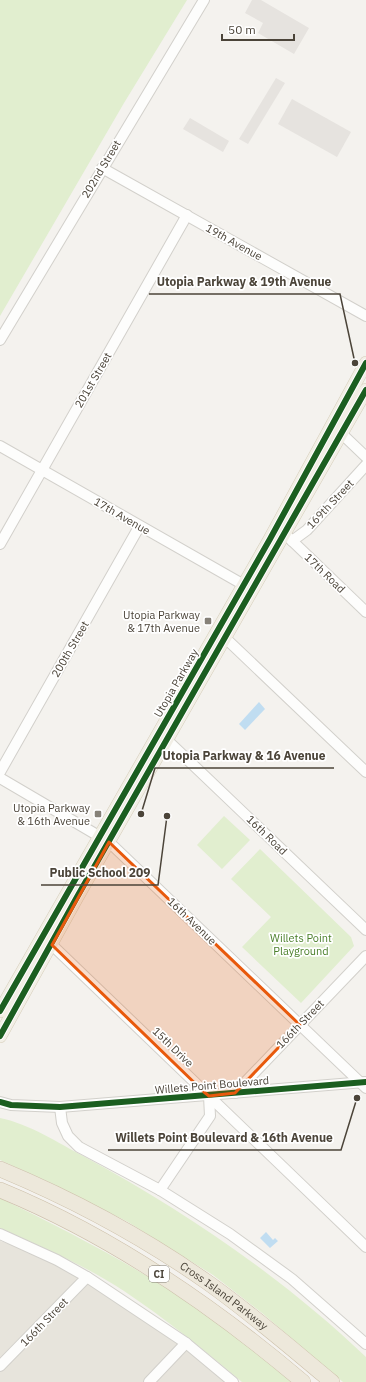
<svg xmlns="http://www.w3.org/2000/svg" width="366" height="1382" font-family="'IBM Plex Sans',sans-serif">
  <style>
    .residential { fill: #e7e4dc }
    .green { fill: #e1eecf }
    .parking { fill: #e6e3df }
    .water { fill: #c0ddf1 }
    .lines { fill: none; stroke-linecap: round; stroke-linejoin: round }
    .minor-casing { stroke: #d2d0cb; stroke-width: 12 }
    .major-casing { stroke: #d6cebb; stroke-width: 14 }
    .highway-casing { stroke: #ccbfa9; stroke-width: 16 }
    .minor { stroke: #fdfdfc; stroke-width: 10 }
    .major { stroke: #f2efe6; stroke-width: 13 }
    .highway { stroke: #ede8db; stroke-width: 15 }
    .cycleway-casing { stroke: #fff; stroke-width: 8 }
    .cycleway { stroke: #1b5e20; stroke-width: 6 }
    .marked { fill: #e8590c; fill-opacity: 0.2; stroke: #e8590c; stroke-width: 3; stroke-linejoin: round }
    .poi-dot { fill: #868178; stroke: #fff; stroke-width: 1.5 }
    .labels { text-anchor: middle; stroke-width: 3.5; stroke-linejoin: round; paint-order: stroke }
    .shield { fill: #fff; stroke: #817c74; stroke-width: 1 }
    .shield-label { font-size: 10px; font-weight: bold; fill: #4b4439 }
    .street-label { font-size: 11px; fill: #4b4439; stroke: #fff }
    .poi-label { font-size: 11px; fill: #4b4439; stroke: #fff; text-anchor: end }
    .park-label { font-size: 11px; fill: #4a7f2a; stroke: #fff }
    .leader { fill: none; stroke: #4b4439; stroke-width: 1.5 }
    .callout-dot { fill: #4b4439; stroke: #fff; stroke-width: 1.5 }
    .callout-label { font-size: 12px; text-anchor: middle; font-weight: bold; fill: #4b4439; stroke: #fff; stroke-width: 3.5; stroke-linejoin: round; paint-order: stroke }
  </style>
  <rect width="100%" height="100%" fill="#f4f2ee"/>
  <path class="residential" d="M0,1241L57,1260L186,1343L225,1382H0Z"/>
  <g class="green">
    <path d="M0,0H187L124,103L0,316Z"/>
    <path d="M224,816L250,840L222,869L197,845Z"/>
    <path d="M260,849L351,937L354,946L301,1003L242,947L271,917L231,879Z"/>
    <path d="M0,1118C30,1124 58,1143 85,1157C186,1212 282,1277 366,1357V1382H343L262,1313L213,1275L128,1222L51,1183L0,1160Z"/>
    <path d="M0,1198C70,1232 139,1268 203,1312C234,1333 263,1358 291,1382H242C204,1350 166,1319 124,1291C86,1266 42,1247 0,1228Z"/>
  </g>
  <g class="parking">
    <path d="M252,0H261L309,28L294,54L258,33L263,23L245,13Z"/>
    <path d="M276,78L285,83L248,144L239,139Z"/>
    <path d="M292,99L351,132L337,157L278,124Z"/>
    <path d="M190,118L229,141L223,152L183,129Z"/>
  </g>
  <g class="water">
    <path d="M259,702L265,709L245,730L239,724Z"/>
    <path d="M266,1232L273,1240L275,1238L278,1241L270,1248L260,1238Z"/>
  </g>
  <g class="lines">
    <defs>
      <g id="minor">
        <path d="M102,168L366,316"/>
        <path d="M0,340L204,0"/>
        <path d="M342,434L366,457"/>
        <path d="M0,446L244,585"/>
        <path d="M285,534L366,612"/>
        <path d="M292,541L307,530L366,465"/>
        <path d="M0,544L187,215"/>
        <path d="M220,633L366,772"/>
        <path d="M167,740L366,930"/>
        <path d="M0,772L139,527"/>
        <path d="M0,778L109,842L366,1088"/>
        <path d="M52,945L366,1247"/>
        <path d="M235,1093L366,956"/>
        <path d="M0,1102L11,1105L60,1107L365,1082"/>
        <path d="M60,1107L62,1123L68,1136L79,1147L160,1190L230,1234L292,1279L366,1344"/>
        <path d="M160,1190L210,1116L209,1096"/>
        <path d="M0,1234L57,1260L87,1277L186,1343L233,1382"/>
        <path d="M0,1366L87,1277"/>
        <path d="M149,1382L186,1343"/>
      </g>
      <g id="major">
        <path d="M0,1011L270,539L366,363"/>
        <path d="M0,1036L77,897L366,390"/>
      </g>
      <g id="highway">
        <path id="s1" d="M0,1169C72,1199 143,1237 207,1282C251,1313 291,1348 332,1382"/>
        <path d="M0,1190C112,1236 211,1304 303,1382"/>
      </g>
    </defs>
    <use href="#minor" class="minor-casing"/>
    <use href="#major" class="major-casing"/>
    <use href="#highway" class="highway-casing"/>
    <use href="#minor" class="minor"/>
    <use href="#major" class="major"/>
    <use href="#highway" class="highway"/>
    <defs>
      <g id="cycleway">
        <path d="M0,1011L270,539L366,363"/>
        <path d="M0,1036L77,897L366,390"/>
        <path d="M0,1102L11,1105L60,1107L366,1082"/>
      </g>
    </defs>
    <use href="#cycleway" class="cycleway-casing"/>
    <use href="#cycleway" class="cycleway"/>
  </g>
  <path class="marked" d="M109,842L300,1025L235,1093L209,1096L204,1092L52,945Z"/>
  <g class="poi-dot">
    <rect x="204" y="617" width="8" height="8" rx="2"/>
    <rect x="94" y="810" width="8" height="8" rx="2"/>
  </g>
  <g class="labels">
    <rect class="shield" x="149" y="1266" width="20" height="16" rx="3"/>
    <g class="shield-label">
      <text x="159" y="1278">CI</text>
    </g>
    <g class="street-label">
      <text transform="translate(101 169) rotate(-59)" y="4">202nd Street</text>
      <text transform="translate(234 242) rotate(29)" y="4">19th Avenue</text>
      <text transform="translate(93 380) rotate(-60)" y="4">201st Street</text>
      <text transform="translate(330 504) rotate(-47)" y="4">169th Street</text>
      <text transform="translate(122 516) rotate(30)" y="4">17th Avenue</text>
      <text transform="translate(325 573) rotate(44)" y="4">17th Road</text>
      <text transform="translate(70 649) rotate(-60)" y="4">200th Street</text>
      <text transform="translate(176 683) rotate(-60)" y="4">Utopia Parkway</text>
      <text transform="translate(267 835) rotate(44)" y="4">16th Road</text>
      <text transform="translate(192 921) rotate(44)" y="4">16th Avenue</text>
      <text transform="translate(300 1024) rotate(-46)" y="4">166th Street</text>
      <text transform="translate(173 1047) rotate(44)" y="4">15th Drive</text>
      <text transform="translate(212 1085) rotate(-5)" y="4">Willets Point Boulevard</text>
      <text dy="4" stroke="none"><textPath href="#s1" startOffset="258">Cross Island Parkway</textPath></text>
      <text transform="translate(44 1322) rotate(-46)" y="4">166th Street</text>
    </g>
    <g class="poi-label">
      <text x="200" y="619">Utopia Parkway<tspan x="200" dy="13">&amp; 17th Avenue</tspan></text>
      <text x="90" y="812">Utopia Parkway<tspan x="90" dy="13">&amp; 16th Avenue</tspan></text>
    </g>
    <g class="park-label">
      <text x="301" y="942">Willets Point<tspan x="301" dy="13">Playground</tspan></text>
    </g>
  </g>
  <path class="leader" d="M355 363L340 294H149M141 814L155 768H334M167 816L158 885H41M357 1098L341 1150H108"/>
  <g class="callout-dot">
    <circle cx="355" cy="363" r="4"/>
    <circle cx="141" cy="814" r="4"/>
    <circle cx="167" cy="816" r="4"/>
    <circle cx="357" cy="1098" r="4"/>
  </g>
  <g class="callout-label">
    <text x="244" y="286">Utopia Parkway &amp; 19th Avenue</text>
    <text x="244" y="760">Utopia Parkway &amp; 16 Avenue</text>
    <text x="100" y="877">Public School 209</text>
    <text x="224" y="1142">Willets Point Boulevard &amp; 16th Avenue</text>
  </g>
  <path d="M222 34v6h72v-6" fill="none" stroke="#4b4439" stroke-width="2"/>
  <text x="228" y="34" font-size="12" fill="#4b4439" stroke="#ffffff" stroke-width="3" paint-order="stroke">50 m</text>
</svg>
